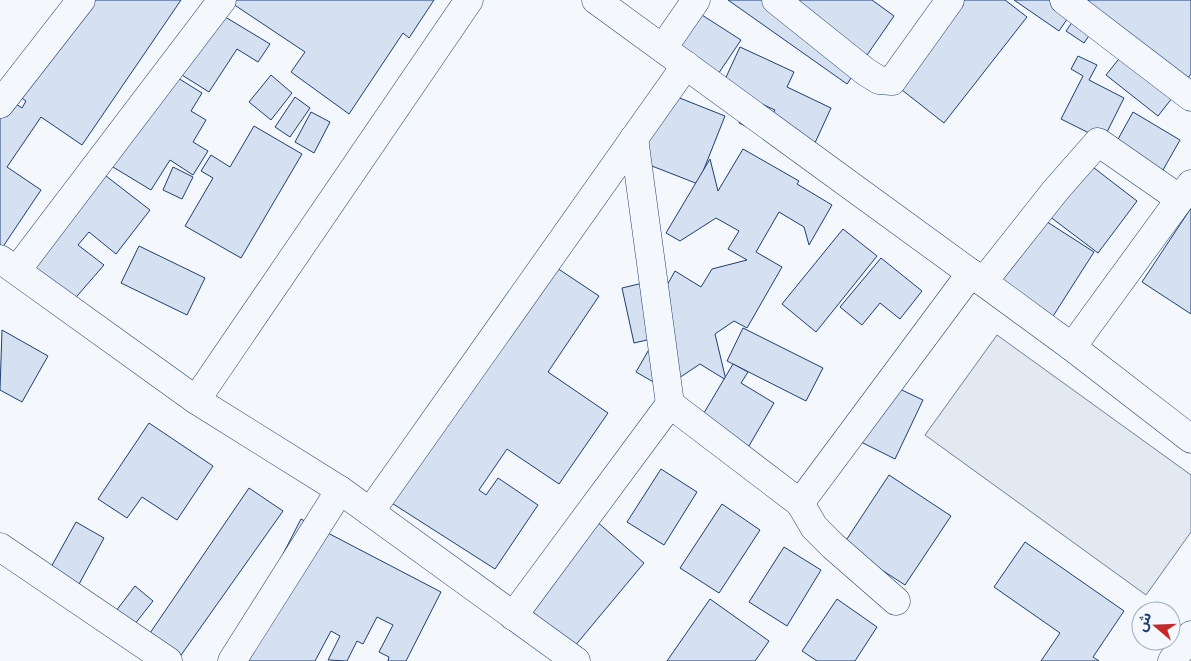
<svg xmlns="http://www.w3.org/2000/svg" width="1191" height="661" font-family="Spectral,'Noto Sans Arabic',serif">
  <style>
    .green { fill: #e3e9f0; stroke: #687fa3 }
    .building { fill: #d5e0f0; stroke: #1d3f73 }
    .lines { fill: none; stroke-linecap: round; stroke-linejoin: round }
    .minor-casing { stroke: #1d3f73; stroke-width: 29 }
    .minor { stroke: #f4f7fb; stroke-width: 28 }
  </style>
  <rect width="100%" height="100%" fill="#f4f7fb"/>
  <path class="green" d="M997,335L1191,475V532L1146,595L925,435Z"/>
  <g class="building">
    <path d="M73,0H181L82,145L41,117L7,167L41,190L0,251V93L22,108L26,101L11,91Z"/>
    <path d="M227,0H434L409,38L403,33L349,114L291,72L305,52Z"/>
    <path d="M728,0H872L894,16L847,84Z"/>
    <path d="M949,0H1005L1027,17L944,123L888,79Z"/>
    <path d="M1014,0H1074L1078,3L1059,31Z"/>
    <path d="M1089,0H1191V74L1158,116L1106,75L1130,45L1083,8Z"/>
    <path d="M691,8L741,40L706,92L658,61Z"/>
    <path d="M1082,8L1099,21L1084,43L1066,31Z"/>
    <path d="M212,9L270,44L258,62L237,49L209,92L174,70Z"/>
    <path d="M740,47L794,72L787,87L831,108L809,156L739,123L746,108L770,119L775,110L722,86Z"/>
    <path d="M1078,56L1097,65L1089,80L1124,98L1103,140L1061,119L1083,76L1071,69Z"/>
    <path d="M165,70L202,93L191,111L206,120L193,142L208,151L193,175L170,160L151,190L108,164Z"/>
    <path d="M271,75L292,93L271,120L249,102Z"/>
    <path d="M657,89L725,116L698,184L634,159Z"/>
    <path d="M295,97L310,108L290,137L275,127Z"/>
    <path d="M311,112L330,122L314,153L295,142Z"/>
    <path d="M1133,112L1180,140L1159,177L1112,150Z"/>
    <path d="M254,126L302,154L241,258L185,226L213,178L201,171L211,155L230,167Z"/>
    <path d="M743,149L799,181L797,184L832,205L809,245L804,227L779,212L756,252L782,267L747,328L734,321L715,334L726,380L700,364L664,388L636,372L663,325L653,310L675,271L701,287L712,269L747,260L728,249L739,231L716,218L680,241L666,233L710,159L718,191Z"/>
    <path d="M1085,161L1137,201L1098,253L1045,213Z"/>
    <path d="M173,167L193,177L182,199L163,190Z"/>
    <path d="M97,169L150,210L116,254L89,232L78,245L104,265L71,303L25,263Z"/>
    <path d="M1191,208V314L1142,282Z"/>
    <path d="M1041,218L1094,252L1041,335L988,301Z"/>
    <path d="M843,229L877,256L816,332L782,304Z"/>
    <path d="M139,246L205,278L187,315L121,283Z"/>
    <path d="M881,258L922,291L900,319L880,303L862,325L840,307Z"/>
    <path d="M548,262L599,296L548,372L608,413L559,484L507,449L479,490L486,495L498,478L538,505L495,569L387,500Z"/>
    <path d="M647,282L660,337L634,343L622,288Z"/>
    <path d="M743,328L823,368L806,401L727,361Z"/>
    <path d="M2,330L48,356L22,402L0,390Z"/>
    <path d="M733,364L748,372L741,383L774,403L746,451L698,423Z"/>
    <path d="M887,383L923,400L895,459L859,441Z"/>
    <path d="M149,423L213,466L177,520L142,497L127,518L98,499Z"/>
    <path d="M661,469L697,492L664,545L627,522Z"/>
    <path d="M889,475L951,516L905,585L843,545Z"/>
    <path d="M249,488L283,511L179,658L148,636Z"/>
    <path d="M722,504L760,530L719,593L680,568Z"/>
    <path d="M587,513L644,563L574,647L517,599Z"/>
    <path d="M301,519L441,592L406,661H388L389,657L379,652L393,625L377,617L363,644L357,641L347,661L328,660L340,636L331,631L315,661H228Z"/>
    <path d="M76,522L104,538L71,599L50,569Z"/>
    <path d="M1025,542L1124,611L1093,657L1099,661H1041L1060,633L994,587Z"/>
    <path d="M784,547L821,570L787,626L749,602Z"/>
    <path d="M135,586L153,601L131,629L113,615Z"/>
    <path d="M710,599L769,641L755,661H667Z"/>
    <path d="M837,599L877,627L855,661H817L802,651Z"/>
  </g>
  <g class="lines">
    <defs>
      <g id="minor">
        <path d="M469,0L196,400L340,490L576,661"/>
        <path d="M596,0L983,282L1055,191L1098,142L1180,199L1191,184"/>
        <path d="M776,0L866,72L879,80L892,81L950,0"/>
        <path d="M1064,0L1191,97"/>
        <path d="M663,48L696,0"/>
        <path d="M0,104L81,0"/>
        <path d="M634,138L670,404L800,503L971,273L1072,347L1180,199"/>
        <path d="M0,259L196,400"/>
        <path d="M17,270L222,0"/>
        <path d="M1072,347L1191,439"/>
        <path d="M800,503L814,527L833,546L896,601"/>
        <path d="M370,512L686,65"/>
        <path d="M0,547L168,661"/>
        <path d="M513,616L670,404"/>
        <path d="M232,661L340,490"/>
        <path d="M1172,661L1191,635"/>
      </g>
    </defs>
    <use href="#minor" class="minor-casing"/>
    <use href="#minor" class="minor"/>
  </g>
  <g transform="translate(1156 626) rotate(289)"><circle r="24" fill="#f4f7fb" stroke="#9eadc5"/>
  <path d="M0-4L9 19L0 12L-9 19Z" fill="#c62828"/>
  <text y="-8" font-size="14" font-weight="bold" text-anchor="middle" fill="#1d3f73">ش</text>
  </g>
</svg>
